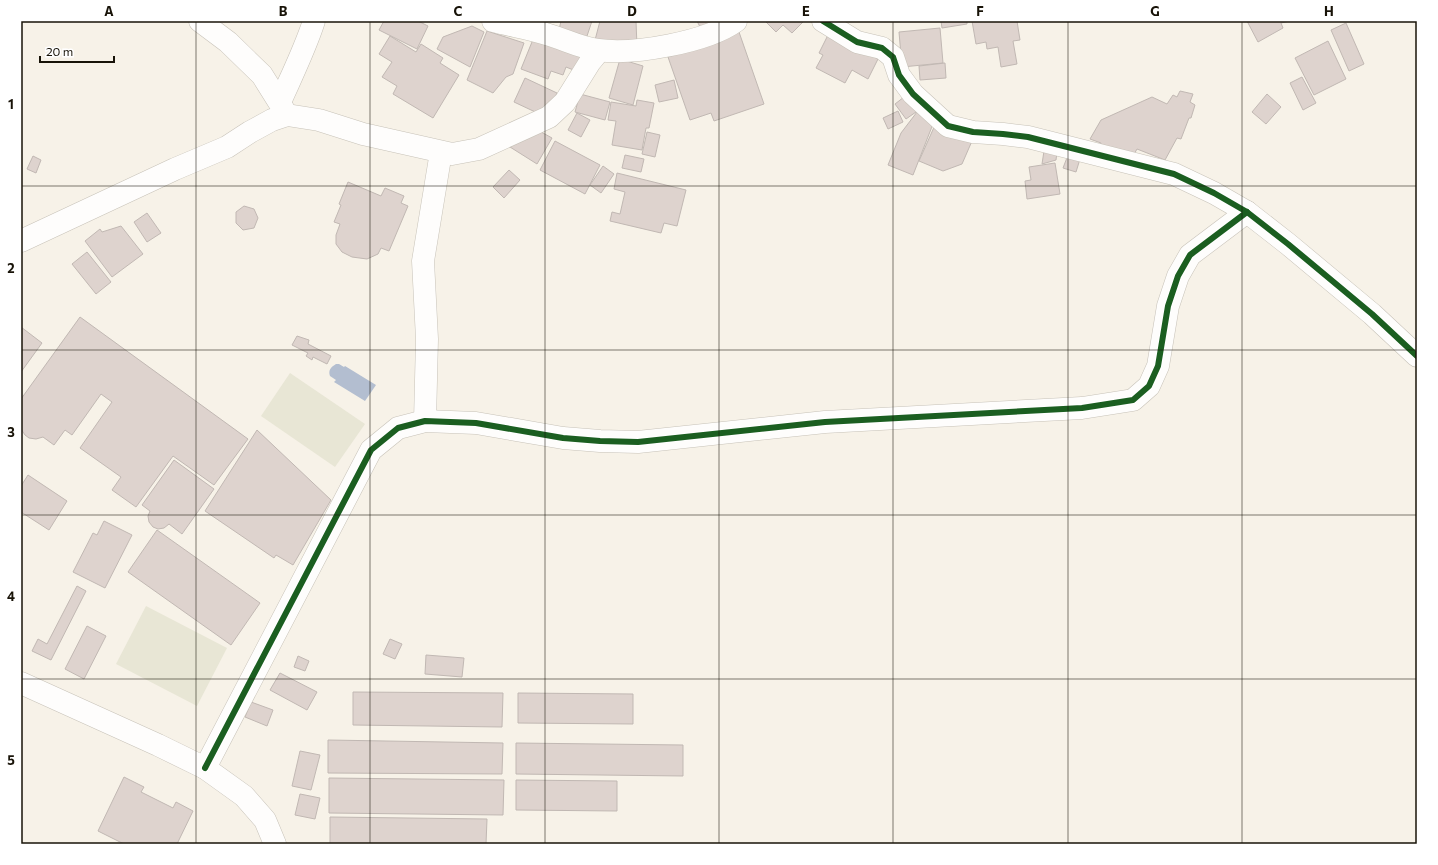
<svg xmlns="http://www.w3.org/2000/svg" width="1438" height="865" font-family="Commissioner,sans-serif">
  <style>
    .green { fill: #e8e6d5 }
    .water { fill: #b3bed0 }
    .building { fill: #ded3ce; stroke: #c1b8b3 }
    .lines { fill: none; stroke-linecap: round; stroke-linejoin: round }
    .street-casing { stroke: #c7c2b8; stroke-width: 23 }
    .street { stroke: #fefdfc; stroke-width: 22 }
    .cycleway-casing { stroke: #fff; stroke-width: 8 }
    .cycleway { stroke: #1b5e20; stroke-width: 6 }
    .grid { fill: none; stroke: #181308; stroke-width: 1; stroke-opacity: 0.55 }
    .neatline { fill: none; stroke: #181308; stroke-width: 1.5 }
    .grid-label { font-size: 13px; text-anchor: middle; font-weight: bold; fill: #181308 }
  </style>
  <rect width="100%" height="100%" fill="#f7f2e8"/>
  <g class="green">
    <path d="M290,373L365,424L335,467L261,416Z"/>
    <path d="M146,606L227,648L197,706L116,664Z"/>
  </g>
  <path class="water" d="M336,364H339L344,367L345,366L376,385L365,401L334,382L336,380L330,376C328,370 331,367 336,364Z"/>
  <g class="building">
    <path d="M384,21H418L428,26L417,49L379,30Z"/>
    <path d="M561,21H592L586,39L559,30Z"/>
    <path d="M600,21H636L637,47L594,44Z"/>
    <path d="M697,21H721L701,29Z"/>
    <path d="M765,21H804L792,33L783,25L776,32Z"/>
    <path d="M941,21H967V24L942,28Z"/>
    <path d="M972,21H1017L1020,40L1013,41L1017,64L1001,67L998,47L987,49L986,42L976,44Z"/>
    <path d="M1247,21H1290L1281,23L1283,28L1258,42Z"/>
    <path d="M1346,23L1364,64L1349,71L1331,30Z"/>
    <path d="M472,26L484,32L470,67L437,49L443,37Z"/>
    <path d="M940,28L943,63L902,67L899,32Z"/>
    <path d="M487,31L524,43L513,74L506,77L493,93L467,80Z"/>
    <path d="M739,32L764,104L714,121L711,113L690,120L668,57Z"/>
    <path d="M829,33L878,59L868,79L852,70L845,83L816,68L823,55L819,53Z"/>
    <path d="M390,36L416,52L421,44L443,58L440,63L459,75L433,118L393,94L397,86L382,77L392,62L379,54Z"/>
    <path d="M534,37L582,55L576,71L566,67L563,75L551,71L548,79L521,69Z"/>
    <path d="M1328,41L1346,79L1314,95L1295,58Z"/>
    <path d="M620,59L643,66L633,105L609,98Z"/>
    <path d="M945,63L946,78L920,80L919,66Z"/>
    <path d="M1302,77L1316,103L1303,110L1290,83Z"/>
    <path d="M525,78L557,93L546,117L514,102Z"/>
    <path d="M674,80L678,98L659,102L655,85Z"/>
    <path d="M1180,91L1193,94L1190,102L1195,105L1191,118H1189L1181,139L1177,138L1165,160L1137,149L1133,156L1100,146L1101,143L1090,139L1101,120L1152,97L1167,104L1173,95L1177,97Z"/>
    <path d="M580,94L610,102L605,120L575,112Z"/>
    <path d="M1267,94L1281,107L1266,124L1252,112Z"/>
    <path d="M904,97L916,112L906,119L895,104Z"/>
    <path d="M637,100L654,103L649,128H646L642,150L612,145L616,121L608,120L611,102L636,106Z"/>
    <path d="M898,111L903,122L888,129L883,118Z"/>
    <path d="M917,112L933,124L913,175L888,165L901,133Z"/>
    <path d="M577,113L590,120L581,137L568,130Z"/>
    <path d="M935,125L972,141L962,164L943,171L919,161Z"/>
    <path d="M534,128L552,138L537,164L510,147Z"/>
    <path d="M647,132L660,135L655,157L642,154Z"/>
    <path d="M555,141L600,165L585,194L540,170Z"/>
    <path d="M1044,151L1057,152L1056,160L1042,164Z"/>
    <path d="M625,155L644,159L641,172L622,168Z"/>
    <path d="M1068,155L1080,159L1076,172L1063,168Z"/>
    <path d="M33,156L41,160L36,173L27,169Z"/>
    <path d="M1055,163L1060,194L1027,199L1025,181L1031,180L1029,167Z"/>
    <path d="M603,166L614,174L601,193L590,185Z"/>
    <path d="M509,170L520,180L504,198L493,187Z"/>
    <path d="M617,173L686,190L677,226L664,223L661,233L610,221L612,212L620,214L625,192L614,189Z"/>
    <path d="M348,182L381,196L385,188L404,196L401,203L408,206L389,251L381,248L378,254L367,259L352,257L342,252L336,244V235L340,224L334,222L341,205L339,204Z"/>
    <path d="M244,206L254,209L258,218L254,228L243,230L236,223V212Z"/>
    <path d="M147,213L161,233L147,242L134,222Z"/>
    <path d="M121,226L143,254L112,277L85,241L100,229L102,232Z"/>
    <path d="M87,252L111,282L96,294L72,264Z"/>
    <path d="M80,317L248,439L214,485L173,456L136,507L112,490L121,477L80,448L112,402L101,394L72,435L65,430L54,445L43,437L36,439L29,438L25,435L21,429V399Z"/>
    <path d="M21,327L42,343L21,372Z"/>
    <path d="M297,336L309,340L308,344L331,356L327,364L313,357L312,360L306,356L308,353L292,345Z"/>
    <path d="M257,430L331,500L293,565L276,555L274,558L205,511Z"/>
    <path d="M174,460L214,489L182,534L169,524L164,528L158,529L153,527L149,522L148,516L150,511L142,505Z"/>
    <path d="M28,475L67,501L49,530L21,512V486Z"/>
    <path d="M104,521L132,535L105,588L73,572L93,533L97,535Z"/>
    <path d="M157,530L260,603L231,645L128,572Z"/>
    <path d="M77,586L86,591L51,660L32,651L38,639L47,644Z"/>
    <path d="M87,626L106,636L84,679L65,669Z"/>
    <path d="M390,639L402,644L395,659L383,654Z"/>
    <path d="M426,655L464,658L462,677L425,674Z"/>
    <path d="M298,656L309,661L305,671L294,667Z"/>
    <path d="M280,673L317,692L307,710L270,690Z"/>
    <path d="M353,692L503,693L502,727L353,725Z"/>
    <path d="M518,693L633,694V724L518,723Z"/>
    <path d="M251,702L273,710L267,726L245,717Z"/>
    <path d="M328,740L503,743L502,774L328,773Z"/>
    <path d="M516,743L683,745V776L516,774Z"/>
    <path d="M300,751L320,755L311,790L292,786Z"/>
    <path d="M124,777L144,787L141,792L173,808L176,802L193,811L177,844H124L98,831Z"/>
    <path d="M329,778L504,780L503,815L329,813Z"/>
    <path d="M516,780L617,781V811L516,810Z"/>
    <path d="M300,794L320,798L315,819L295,815Z"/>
    <path d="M330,817L487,819L486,844H330Z"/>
  </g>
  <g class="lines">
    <defs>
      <g id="street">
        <path d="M493,21C511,26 529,28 546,34C564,39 580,48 598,50C634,55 707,42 736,21"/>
        <path d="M823,21L857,42L882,48L893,57L899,75L913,94L948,126L973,132L1003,134L1028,137L1174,174L1214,193L1247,212L1288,244L1372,314L1417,356"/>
        <path d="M280,102C292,75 305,49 314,21"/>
        <path d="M287,115L319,120L363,134L452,154L479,149L549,117L565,102L590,62L599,51"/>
        <path d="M21,241L175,169L227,147L250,132L272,120L287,115L262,75L228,42L200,21"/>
        <path d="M425,421L427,339L423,261L441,152"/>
        <path d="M21,683L158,745L205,768L244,796L265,820L275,844"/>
        <path d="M205,768L371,450L398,428L425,421L476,423L563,438L600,441L638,442L825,422L1082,408L1133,400L1149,386L1158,366L1168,306L1178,276L1190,255L1247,212"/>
      </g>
    </defs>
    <use href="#street" class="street-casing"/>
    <use href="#street" class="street"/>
    <defs>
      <g id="cycleway">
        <path d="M823,21L857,42L882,48L893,57L899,75L913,94L948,126L973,132L1003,134L1028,137L1174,174L1214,193L1247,212L1288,244L1372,314L1417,356"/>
        <path d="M205,768L371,450L398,428L425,421L476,423L563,438L600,441L638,442L825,422L1082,408L1133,400L1149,386L1158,366L1168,306L1178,276L1190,255L1247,212"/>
      </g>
    </defs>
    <use href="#cycleway" class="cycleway-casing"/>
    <use href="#cycleway" class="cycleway"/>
  </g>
  <path class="grid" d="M196,21V844M370,21V844M545,21V844M719,21V844M893,21V844M1068,21V844M1242,21V844M21,186H1417M21,350H1417M21,515H1417M21,679H1417"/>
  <rect width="1438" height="865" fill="none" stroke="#ffffff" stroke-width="44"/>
  <path d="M40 56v6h74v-6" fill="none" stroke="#181308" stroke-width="2"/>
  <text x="46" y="56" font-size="12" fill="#181308" stroke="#ffffff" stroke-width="3" paint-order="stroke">20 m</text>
  <rect x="22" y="22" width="1394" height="821" class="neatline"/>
  <g class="grid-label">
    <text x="109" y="16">A</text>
    <text x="283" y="16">B</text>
    <text x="458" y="16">C</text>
    <text x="632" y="16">D</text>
    <text x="806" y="16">E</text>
    <text x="980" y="16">F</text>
    <text x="1155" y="16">G</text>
    <text x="1329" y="16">H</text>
    <text x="11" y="109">1</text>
    <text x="11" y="273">2</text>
    <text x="11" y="437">3</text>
    <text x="11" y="601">4</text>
    <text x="11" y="765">5</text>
  </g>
</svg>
